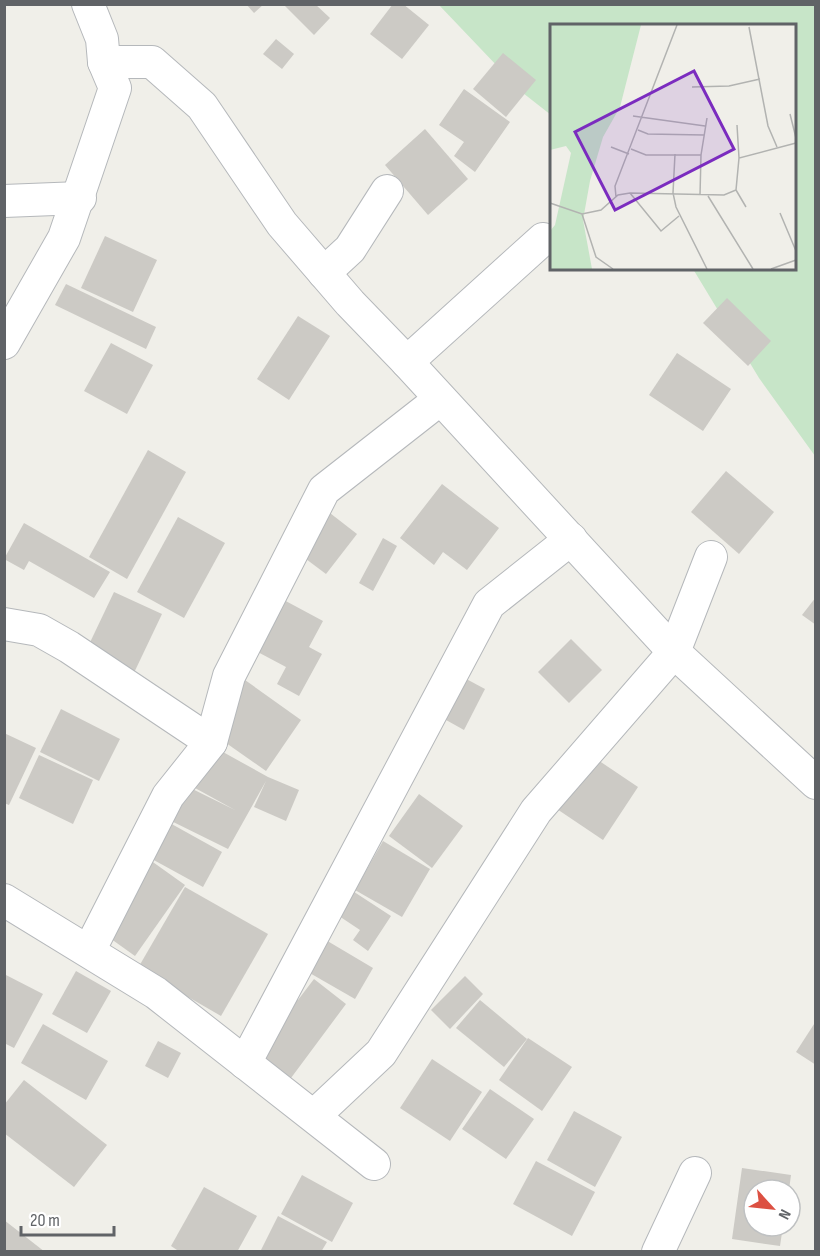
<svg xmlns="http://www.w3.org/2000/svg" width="820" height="1256" font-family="'Sofia Sans Condensed',sans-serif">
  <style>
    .green { fill: #c7e5c8 }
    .building { fill: #cccac5 }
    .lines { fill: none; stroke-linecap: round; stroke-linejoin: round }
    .minor-casing { stroke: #b5b8bb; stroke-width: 34 }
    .minor { stroke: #fff; stroke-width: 32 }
    .inset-road { fill: none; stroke: #b2b3b1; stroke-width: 1.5 }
    .view { fill: #7b2cbf; fill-opacity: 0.15; stroke: #7b2cbf; stroke-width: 3 }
    .inset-edge { fill: none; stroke: #606367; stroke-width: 3 }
  </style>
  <rect width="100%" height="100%" fill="#f0efe9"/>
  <path class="green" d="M439,5H815V456L759,378L693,269L794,268V26H552L551,115L523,93Z"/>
  <g class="building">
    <path d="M246,4H264L254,13Z"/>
    <path d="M283,4H315L330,18L314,35Z"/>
    <path d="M393,4H403L429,25L402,59L370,34Z"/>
    <path d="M276,39L294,54L282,69L263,54Z"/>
    <path d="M503,53L536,80L506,117L473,89Z"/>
    <path d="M464,89L510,122L475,172L454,156L464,142L439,125Z"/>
    <path d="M425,129L468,179L428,215L385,165Z"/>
    <path d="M105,236L157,260L133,312L81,288Z"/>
    <path d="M66,284L156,327L146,349L55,305Z"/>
    <path d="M727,298L771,341L748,366L703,323Z"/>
    <path d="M298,316L330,336L289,400L257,379Z"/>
    <path d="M111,343L153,365L127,414L84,391Z"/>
    <path d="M677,353L731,389L703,431L649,395Z"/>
    <path d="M148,450L186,472L127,579L89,557Z"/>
    <path d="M726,471L774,512L739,554L691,512Z"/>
    <path d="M442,484L499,528L467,570L443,552L434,565L400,538Z"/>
    <path d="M317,503L357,534L326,574L286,544Z"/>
    <path d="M178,517L225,543L184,618L137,592Z"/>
    <path d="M24,523L110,572L94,598L29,561L24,570L4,559Z"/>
    <path d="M383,538L397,546L373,591L359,583Z"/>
    <path d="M114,592L162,614L132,677L84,655Z"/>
    <path d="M816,597V625L802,615Z"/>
    <path d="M282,599L323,621L309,647L322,654L299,696L277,684L286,667L254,650Z"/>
    <path d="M571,639L602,670L569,703L538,672Z"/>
    <path d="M442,666L485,689L464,730L421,706Z"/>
    <path d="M245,680L301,720L266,771L209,731Z"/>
    <path d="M61,709L120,739L99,781L40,752Z"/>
    <path d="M4,733L36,748L9,805L4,803Z"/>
    <path d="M196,737L268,777L299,790L286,821L254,807L266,781L228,849L153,812L170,778L235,810L175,777Z"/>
    <path d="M583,750L638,787L603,840L548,803Z"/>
    <path d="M39,755L93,780L73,824L19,798Z"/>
    <path d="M419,794L463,826L432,868L389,836Z"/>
    <path d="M150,812L222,852L203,887L130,847Z"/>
    <path d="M383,841L430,869L402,917L355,890Z"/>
    <path d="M143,855L185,885L135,956L93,926Z"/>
    <path d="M345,886L391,916L368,951L353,940L360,930L330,910Z"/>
    <path d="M185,887L268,934L221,1016L138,968Z"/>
    <path d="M319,936L373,968L355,999L301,968Z"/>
    <path d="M76,971L111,991L87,1033L52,1014Z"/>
    <path d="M4,974L43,994L14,1048L4,1043Z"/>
    <path d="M465,976L483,994L450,1029L431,1010Z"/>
    <path d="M314,979L346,1004L291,1078L245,1043L285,990L298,1000Z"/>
    <path d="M480,1000L527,1039L504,1067L456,1028Z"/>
    <path d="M816,1021V1065L796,1052Z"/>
    <path d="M43,1024L108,1061L86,1100L21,1063Z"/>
    <path d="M528,1038L572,1067L542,1111L499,1080Z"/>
    <path d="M158,1041L181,1053L168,1078L145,1066Z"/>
    <path d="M432,1059L482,1092L450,1141L400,1108Z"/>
    <path d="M24,1080L107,1145L74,1187L4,1133V1105Z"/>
    <path d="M490,1089L534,1119L506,1159L462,1129Z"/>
    <path d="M574,1111L622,1137L595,1187L547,1160Z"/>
    <path d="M536,1161L595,1192L572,1236L513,1204Z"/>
    <path d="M742,1168L791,1175L789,1190H754V1226H783L780,1246L732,1239Z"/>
    <path d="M302,1175L353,1203L332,1242L281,1214Z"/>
    <path d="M204,1187L257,1216L237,1252H180L171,1246Z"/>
    <path d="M278,1216L327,1242L321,1252H260Z"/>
    <path d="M4,1220L45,1252H4Z"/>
  </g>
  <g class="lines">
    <defs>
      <g id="minor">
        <path d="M104,62H152L202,106L282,224L350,303L407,362L674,652L816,783"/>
        <path d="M4,201L80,198"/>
        <path d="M324,273L350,249L387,191"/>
        <path d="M4,343L64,238L115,88L104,62L102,39L88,4"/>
        <path d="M407,362L543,239"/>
        <path d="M4,624L39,630L69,647L211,742"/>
        <path d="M4,900L156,993L374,1164"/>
        <path d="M89,951L168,796L211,742L229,676L324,490L439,400"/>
        <path d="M245,1063L489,604L571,539"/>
        <path d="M315,1115L381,1053L536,811L674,652L711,557"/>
        <path d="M658,1252L695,1173"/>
      </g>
    </defs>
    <use href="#minor" class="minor-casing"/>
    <use href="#minor" class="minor"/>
  </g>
  <g transform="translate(550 24)">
    <rect width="246" height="246" fill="#f0efe9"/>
    <path d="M0,1H91L70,83L53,113L40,157L33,196L42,245H0V207L5,201L21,129L16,122L0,126Z" fill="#c7e5c8"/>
    <path class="inset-road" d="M199,3L218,102L227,123M142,63L179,62L210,55M240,90L246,114M83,92L155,102M187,101L189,134M88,106L98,110L154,111M61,123L79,130M81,125L96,131H151M125,130L123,169L126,183L157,245M186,166L196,183M80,169L111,207L129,192M150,171L151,131L157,94M158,172L203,245M66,173L65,162L127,1M0,179L32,190L51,186L68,171L80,169L174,171L186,166L189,134L246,119M230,189L246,227M32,190L46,233L63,245M221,245L246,236"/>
    <path class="view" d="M144,47L184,125L65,186L25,108Z"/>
    <rect width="246" height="246" class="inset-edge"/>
  </g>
  <rect width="820" height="1256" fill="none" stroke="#606367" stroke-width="12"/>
  <g transform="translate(772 1208) rotate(117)"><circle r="28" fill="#ffffff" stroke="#bfc1c2" stroke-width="1.5"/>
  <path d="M0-4.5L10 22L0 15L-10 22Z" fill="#dc5042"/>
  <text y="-9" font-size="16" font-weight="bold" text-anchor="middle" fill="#606367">N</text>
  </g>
  <path d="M21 1226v9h93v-9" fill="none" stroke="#606367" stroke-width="3"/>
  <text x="30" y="1226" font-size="18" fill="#606367" stroke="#ffffff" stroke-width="4.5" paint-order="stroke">20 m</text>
</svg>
